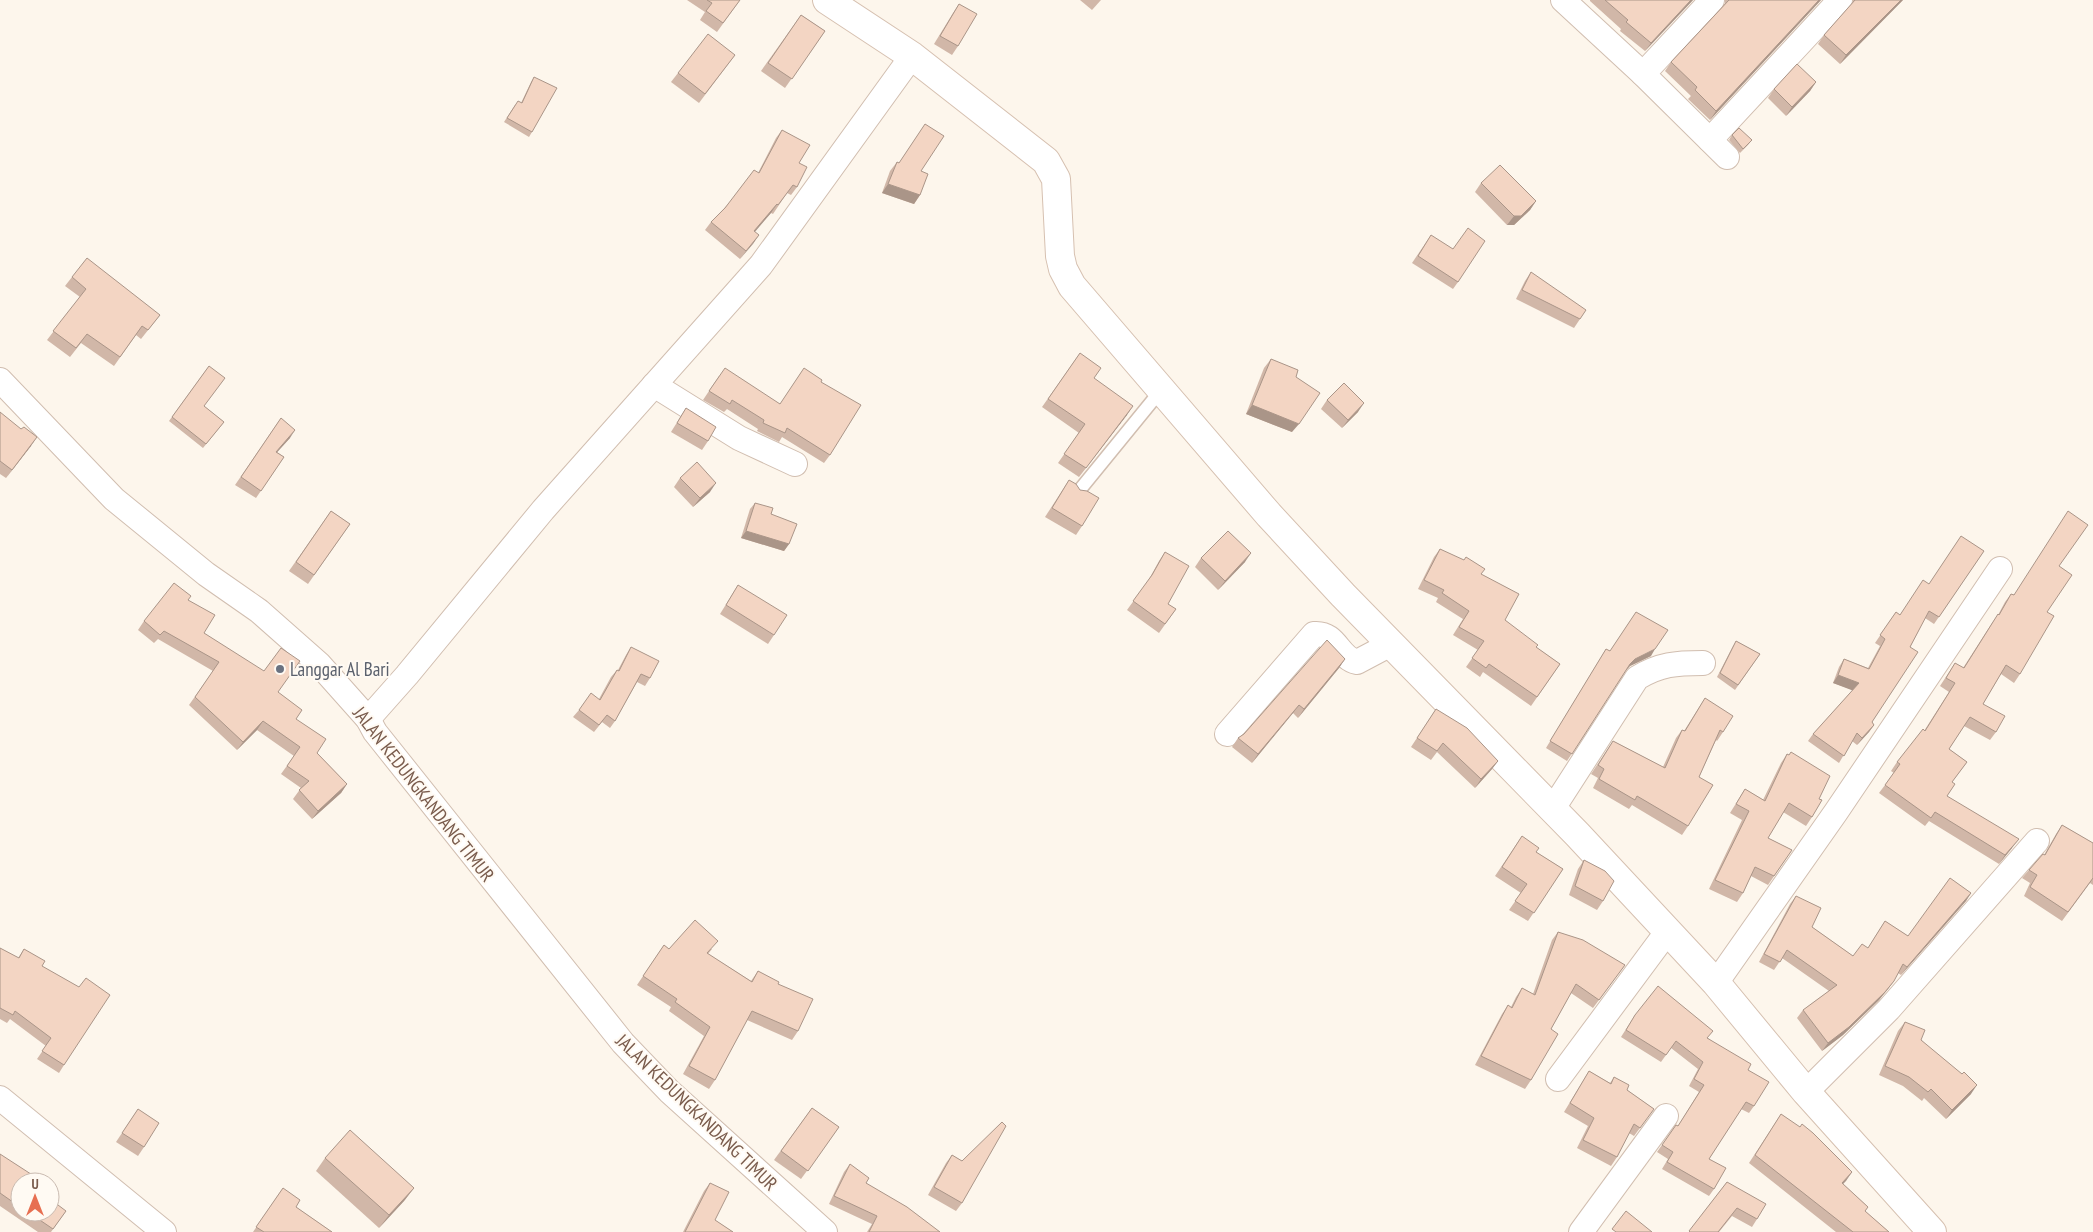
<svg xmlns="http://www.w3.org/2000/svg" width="2093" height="1232" font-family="'PT Sans Narrow',sans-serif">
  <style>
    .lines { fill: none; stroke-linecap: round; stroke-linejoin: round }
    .lane-casing { stroke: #d1beb0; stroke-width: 15 }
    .street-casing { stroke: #d1beb0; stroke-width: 26 }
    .secondary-casing { stroke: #d6c0b0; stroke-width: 30 }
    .lane { stroke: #fff; stroke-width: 12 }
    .street { stroke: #fff; stroke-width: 24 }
    .secondary { stroke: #fff; stroke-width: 28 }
    .wall { fill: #d1b7a8 }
    .shaded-wall { fill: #aa9588 }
    .building { fill: #f3d5c3; stroke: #aa9588 }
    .worship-dot { fill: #6b7280; stroke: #fffaf3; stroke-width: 2 }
    .labels { text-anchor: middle; stroke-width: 4; stroke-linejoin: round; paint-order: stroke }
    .worship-label { font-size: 19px; fill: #5b616d; stroke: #fffaf3; text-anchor: start }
    .street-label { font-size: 19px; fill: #7a5c4d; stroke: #fffaf3 }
  </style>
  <rect width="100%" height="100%" fill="#fdf6ec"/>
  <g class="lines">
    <defs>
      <path id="lane" d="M1078,492L1162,389"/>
      <g id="street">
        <path d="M1563,0L1643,74L1727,157"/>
        <path d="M1643,74L1712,0"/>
        <path d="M1710,140L1840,0"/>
        <path d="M0,380L114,499L206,574L259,611L319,664L368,719L375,732L623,1043L669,1091L825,1232"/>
        <path d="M654,385L739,438L795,464"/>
        <path d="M368,719L407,675L543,510L761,265L912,56"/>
        <path d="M1227,734L1314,634C1337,632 1338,658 1357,662L1391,644"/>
        <path d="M1552,810L1637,678C1660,664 1676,663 1703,663"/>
        <path d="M1716,983L1836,812L2000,569"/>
        <path d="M1558,1079L1667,932"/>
        <path d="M1806,1092L1889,1009L2037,841"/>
        <path d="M0,1098L164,1232"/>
        <path d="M1581,1232L1666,1116"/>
      </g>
      <path id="secondary" d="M827,0L912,56L1046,161L1056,179L1060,256L1063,269L1072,286L1269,515L1343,595L1577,834L1716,983L1806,1092L1932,1232"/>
    </defs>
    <use href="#lane" class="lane-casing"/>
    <use href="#street" class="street-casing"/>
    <use href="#secondary" class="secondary-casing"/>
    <use href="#lane" class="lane"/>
    <use href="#street" class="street"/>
    <use href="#secondary" class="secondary"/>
  </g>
  <g class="wall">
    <path d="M687,0H740L717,32L700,20L705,12Z"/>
    <path d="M1080,0H1101L1092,10Z"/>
    <path d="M1590,0H1693L1645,51L1620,31L1621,29L1590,1Z"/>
    <path d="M1725,0H1821L1710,120L1688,99L1691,96L1665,71L1671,62L1724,5L1725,3Z"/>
    <path d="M1853,0H1903L1840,64L1818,44L1824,35L1853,2Z"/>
    <path d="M959,4L958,46L952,55L934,44L953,13Z"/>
    <path d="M801,15L825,31L785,88L761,71Z"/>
    <path d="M735,55L699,103L671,82L678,73Z"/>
    <path d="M534,77L532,132L529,137L504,122L515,105L521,103L531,82Z"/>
    <path d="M1816,82L1810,91L1786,116L1768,98L1774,89Z"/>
    <path d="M782,130L799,163L797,187L791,195L787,193L773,214L771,213L754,232L759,235L740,259L705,230L711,222L758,173L776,138Z"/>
    <path d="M1732,135L1752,140L1748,145L1740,153L1729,140Z"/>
    <path d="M897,162L921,171L920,195L914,204L882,193L890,171Z"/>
    <path d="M1481,183L1536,201L1530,210L1514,225H1507L1475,192Z"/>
    <path d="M1431,235L1458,282L1453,289L1412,263Z"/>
    <path d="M1531,272L1580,319L1574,328L1516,299L1525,281Z"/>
    <path d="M72,277L160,315L141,339L136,335L114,366L81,343L70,357L47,340L80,297L65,286Z"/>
    <path d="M1080,353L1094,379L1127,415L1079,477L1058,463L1079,433L1042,407Z"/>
    <path d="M1271,359L1296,377L1292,432L1246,414L1264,368Z"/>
    <path d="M209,366L204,406L224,422L203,448L169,421Z"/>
    <path d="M719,376L780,404L821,382L830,455L824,463L782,437L779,442L757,431L758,429L727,409L724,412L703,400Z"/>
    <path d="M1327,400L1358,412L1342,428L1321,409Z"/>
    <path d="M686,408L708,441L702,450L671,432Z"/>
    <path d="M0,412L31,446L6,478L0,474Z"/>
    <path d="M281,418L290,438L277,452L284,457L256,498L235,485Z"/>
    <path d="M680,478L710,492L693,507L674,487Z"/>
    <path d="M1069,480L1082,526L1076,535L1045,517Z"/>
    <path d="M755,503L771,514L789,544L784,551L741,538L750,509Z"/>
    <path d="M331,511L350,524L308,584L289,571Z"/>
    <path d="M1440,549L1481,574L1505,620L1536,647L1560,664L1531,706L1483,672L1480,677L1466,667L1478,650L1453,635L1463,619L1436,602L1438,598L1418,589L1434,557Z"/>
    <path d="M1984,551L1934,624L1925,618L1872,722L1874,725L1869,732L1857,745L1852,741L1839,763L1808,741L1813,734L1853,690L1833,683L1839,667L1844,659L1868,668L1880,646L1875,643L1896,612L1900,615L1929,584Z"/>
    <path d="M1165,552L1168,604L1176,609L1159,633L1127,610L1148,581L1159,561Z"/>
    <path d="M1201,558L1245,562L1218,590L1195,567Z"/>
    <path d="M2059,566L2047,612L2020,674L2014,683L2001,674L1983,704L1996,732L1990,740L1964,726L1949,749L1967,762L1952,782L1947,796L2012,848L1999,864L1929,821L1925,826L1879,793L1894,773L1891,771L1897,762L1924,731L1949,692L1940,686L1955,663L1963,668L1992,623L1998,615L2005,602L2011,594L2013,595Z"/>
    <path d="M738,585L774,635L768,644L720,614Z"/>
    <path d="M188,600L204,633L278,692L317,753L347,784L341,793L312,819L293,799L301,788L281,774L294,756L257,730L237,750L189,705L213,671L158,639L154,643L138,630L144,621Z"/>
    <path d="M1736,641L1760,654L1735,690L1717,677L1733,646Z"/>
    <path d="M631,647L650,678L645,686L637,682L615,721L610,728L602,722L594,732L573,717L579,710L599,699L611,677L617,670H618L626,655Z"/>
    <path d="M1606,649L1610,651L1651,656L1630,666L1626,670L1567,761L1546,748Z"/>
    <path d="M1345,659L1339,668L1298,718L1293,713L1252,763L1232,747L1238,738Z"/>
    <path d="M1705,698L1723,732L1717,741L1716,740L1699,777L1688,826L1682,835L1632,805L1629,809L1593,788L1598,778L1591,774L1613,741L1663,767L1676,738L1682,730L1684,731Z"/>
    <path d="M1436,709L1498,761L1492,769L1475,788L1437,752L1431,760L1411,747Z"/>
    <path d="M1787,754L1819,799L1812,817L1806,826L1783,812L1768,838L1792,850L1768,885L1751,876L1743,893L1737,902L1709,889L1742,820L1730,813L1745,789L1763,800L1781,763Z"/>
    <path d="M2062,825L2093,843V885L2090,883L2062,921L2024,896L2030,883L2022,878L2029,870L2044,855L2056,834Z"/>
    <path d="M1522,836L1536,852L1563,869L1528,921L1509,910L1521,893L1495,876Z"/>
    <path d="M1584,860L1603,901L1597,910L1569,895L1578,869Z"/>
    <path d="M1971,893L1966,901L1901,975L1898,973L1888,989L1879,1000L1843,1035L1822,1051L1797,1018L1803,1010L1829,991L1782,958L1774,970L1759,962L1790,904L1796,896L1812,927L1853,956L1868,948L1885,921L1908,936Z"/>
    <path d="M1558,932L1625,965L1593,1008L1571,993L1551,1029L1531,1080L1525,1089L1475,1065L1502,1014L1508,1005L1511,1007L1516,997L1522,988L1533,994L1552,940Z"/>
    <path d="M664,945L669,949H712L708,954L751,981L758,971L778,984L798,1031L792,1040L747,1020L715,1080L709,1089L683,1074L704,1036L669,1011L671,1007L637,985Z"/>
    <path d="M0,948L18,958L24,949L42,966L64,1065L59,1073L37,1059L46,1046L10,1019L7,1023L0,1019Z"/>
    <path d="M1635,1015L1708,1038L1748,1070L1754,1106L1749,1113L1741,1109L1709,1159L1714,1189L1709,1196L1662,1169L1668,1159L1657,1152L1676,1125L1678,1126L1699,1092L1689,1086L1698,1069L1671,1048L1661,1062L1621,1037Z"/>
    <path d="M1905,1022L1971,1094L1946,1119L1924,1098L1922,1101L1903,1086L1879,1075L1898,1031Z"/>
    <path d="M1589,1071L1610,1083L1614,1077L1627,1090L1654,1109L1634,1136L1629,1133L1617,1157L1611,1166L1577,1148L1588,1126L1564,1112Z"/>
    <path d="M812,1108L839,1127L801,1179L774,1160Z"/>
    <path d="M138,1109L144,1147L138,1156L116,1142Z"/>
    <path d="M1781,1114L1852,1172L1843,1184L1868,1207L1865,1211L1889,1232H1836L1749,1163Z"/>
    <path d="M0,1154L20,1182V1212L66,1211L51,1232H38L0,1206Z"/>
    <path d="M952,1155L962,1161V1203L956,1211L928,1195L946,1163Z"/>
    <path d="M325,1158L414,1188L404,1201L379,1228L316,1171Z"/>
    <path d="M850,1164L866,1183L940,1232H867L872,1224L829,1204L844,1172Z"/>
    <path d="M1727,1182L1757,1219L1752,1227L1732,1216L1719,1232H1689Z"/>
    <path d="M710,1183L715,1220L733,1232H683L704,1191Z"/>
    <path d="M283,1188L296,1207L332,1232H253Z"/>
  </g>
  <g class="shaded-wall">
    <path d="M1691,0H1693L1645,51L1651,43Z"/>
    <path d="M1819,0H1821L1710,120L1716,111Z"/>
    <path d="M1901,0H1903L1840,64L1846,55Z"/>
    <path d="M1816,82L1810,91L1786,116L1792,107Z"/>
    <path d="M888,184L920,195L914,204L882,193Z"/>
    <path d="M1536,201L1530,210L1514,225H1507L1514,216Z"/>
    <path d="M777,204L771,213L748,240L754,231Z"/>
    <path d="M759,235L753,244L740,259L746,251Z"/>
    <path d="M1364,403L1358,412L1342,428L1348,420Z"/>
    <path d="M1252,405L1299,424L1292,432L1246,414Z"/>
    <path d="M1133,406L1127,415L1079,477L1086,468Z"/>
    <path d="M295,430L290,438L271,459L276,452Z"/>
    <path d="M37,437L31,446L6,478L12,470Z"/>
    <path d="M716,483L710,492L693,507L700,498Z"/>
    <path d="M746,531L789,544L784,551L741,538Z"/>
    <path d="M1251,553L1245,562L1218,590L1225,581Z"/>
    <path d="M1655,649L1651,656L1630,666L1625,671L1630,664L1635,659Z"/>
    <path d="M1345,659L1339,668L1298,718L1304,709Z"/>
    <path d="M1838,675L1859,683L1854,691L1833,683Z"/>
    <path d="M1299,705L1293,713L1252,763L1258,754Z"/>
    <path d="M263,721L257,730L237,750L243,742Z"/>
    <path d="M1874,725L1869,732L1857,745L1862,738Z"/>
    <path d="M1498,761L1492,769L1475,788L1481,779Z"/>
    <path d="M347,784L341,793L312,819L318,811Z"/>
    <path d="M2019,839L2012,848L1999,864L2005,855Z"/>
    <path d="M1971,893L1966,901L1901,975L1907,967Z"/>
    <path d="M1894,981L1888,989L1879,1000L1843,1035L1822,1051L1828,1043Z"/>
    <path d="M1977,1085L1971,1094L1946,1119L1952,1110Z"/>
    <path d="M1852,1172L1846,1181L1836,1191L1842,1183Z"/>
    <path d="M414,1188L404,1201L379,1228L389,1215Z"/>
  </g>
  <g class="building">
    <path d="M707,0H740L723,23L706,11L712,3Z"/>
    <path d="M1605,0H1691L1651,43L1626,22L1628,20Z"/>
    <path d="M1729,0H1819L1716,111L1695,90L1697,87L1671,62Z"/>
    <path d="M1855,0H1901L1846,55L1824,35Z"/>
    <path d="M959,4L977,14L958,46L940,36Z"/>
    <path d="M801,15L825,31L792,79L768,63Z"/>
    <path d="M708,34L735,55L705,94L678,73Z"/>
    <path d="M1797,64L1816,82L1792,107L1774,89Z"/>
    <path d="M534,77L557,88L532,132L507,118L518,101L522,103Z"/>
    <path d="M925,124L944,136L921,171L928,174L920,195L888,184L897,162L899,163Z"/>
    <path d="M1739,128L1752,140L1743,149L1732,135Z"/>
    <path d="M782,130L810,145L799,163L807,167L797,187L793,185L778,205L777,204L754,231L759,235L746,251L711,222L725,208L754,170L759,173Z"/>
    <path d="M1500,165L1536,201L1521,216H1514L1481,183Z"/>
    <path d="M1468,228L1485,241L1458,282L1418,256L1431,235L1453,249Z"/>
    <path d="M87,258L160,315L148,330L142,326L120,357L87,334L76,348L53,331L86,289L72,277Z"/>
    <path d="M1531,272L1586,310L1580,319L1522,290Z"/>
    <path d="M1080,353L1101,368L1094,378L1133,406L1086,468L1064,454L1085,424L1048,399Z"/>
    <path d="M1271,359L1298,370L1296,377L1320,393L1299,424L1252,405Z"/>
    <path d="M209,366L225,378L204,406L224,422L206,444L172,417Z"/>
    <path d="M725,368L780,404L804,368L822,380L821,382L861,405L830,455L787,428L785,433L763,423L764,420L732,400L730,404L709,391Z"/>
    <path d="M1344,383L1364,403L1348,420L1327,400Z"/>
    <path d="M686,408L716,427L708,441L677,423Z"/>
    <path d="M0,412L21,429L24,427L37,437L12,470L0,461Z"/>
    <path d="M281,418L295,430L276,452L284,457L261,491L241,477Z"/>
    <path d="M697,462L716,483L700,498L680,478Z"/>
    <path d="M1069,480L1076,484L1080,490L1087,491L1099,498L1082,526L1052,508Z"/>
    <path d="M755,503L773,508L771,514L797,524L789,544L746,531Z"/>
    <path d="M331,511L350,524L314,575L296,562Z"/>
    <path d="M2068,511L2088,525L2059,566L2072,575L2047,612L2054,616L2020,674L2006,665L1983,704L2005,716L1996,732L1970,717L1949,749L1967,762L1952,782L1955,784L1947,796L2019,839L2005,855L1935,812L1931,818L1885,785L1900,764L1897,762L1923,729L1925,731L1955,683L1946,678L1955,663L1964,668L1998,614L1999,615L2011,594L2014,595Z"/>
    <path d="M1228,531L1251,553L1225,581L1201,558Z"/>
    <path d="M1961,536L1984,551L1939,617L1929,611L1910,647L1918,652L1872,722L1874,725L1862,738L1857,733L1844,756L1813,734L1859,683L1838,675L1844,659L1869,669L1885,639L1880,635L1896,612L1900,615L1923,580L1929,584Z"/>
    <path d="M1440,549L1464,560L1466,557L1485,569L1481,574L1519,594L1505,620L1538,645L1536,647L1560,664L1537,697L1489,664L1486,668L1472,658L1484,641L1459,627L1469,611L1442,593L1444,590L1424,580Z"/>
    <path d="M1165,552L1189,566L1168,604L1176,609L1165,624L1133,601L1152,575Z"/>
    <path d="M174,583L191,596L188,600L215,615L204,633L264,671L281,648L300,661L278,692L302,710L296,719L326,739L317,753L347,784L318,811L299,790L309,781L287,766L300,747L263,721L243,742L195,697L219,662L164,631L160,635L144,621Z"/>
    <path d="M738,585L787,615L774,635L726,605Z"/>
    <path d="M1636,612L1668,630L1655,649L1635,659L1630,664L1572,754L1550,741L1606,649L1610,651Z"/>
    <path d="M1327,640L1345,659L1304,709L1299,705L1258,754L1238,738L1244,734Z"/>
    <path d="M1736,641L1760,654L1738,685L1720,673Z"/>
    <path d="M631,647L659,661L650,678L641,674L615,721L607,715L599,725L579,710L591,693L600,700L617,670L619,671Z"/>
    <path d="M1705,698L1733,716L1723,732L1720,730L1699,777L1713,785L1688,826L1637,796L1635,800L1599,779L1604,769L1598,765L1613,741L1665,768L1682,730L1685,731Z"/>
    <path d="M1436,709L1467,728L1498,761L1481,779L1443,743L1437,751L1417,738Z"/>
    <path d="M1791,752L1830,776L1819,799L1822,800L1812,817L1789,803L1768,838L1792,850L1774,876L1755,867L1743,893L1715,880L1749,811L1736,804L1745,789L1765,801L1787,754L1789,755Z"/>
    <path d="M2062,825L2093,843V878L2068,912L2030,887L2037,875L2029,870L2043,854L2045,855Z"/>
    <path d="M1522,836L1539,848L1536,852L1563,869L1534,913L1515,901L1527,884L1502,867Z"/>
    <path d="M1584,860L1605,871L1614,881L1603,901L1575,886Z"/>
    <path d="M1950,878L1971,893L1907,967L1903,964L1894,981L1885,992L1849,1027L1828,1043L1803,1010L1837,985L1787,950L1780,962L1764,954L1796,896L1821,908L1812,927L1853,956L1862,944L1868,948L1885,921L1908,936Z"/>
    <path d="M695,920L718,941L707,953L752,982L758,971L779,982L778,984L813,999L798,1031L752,1011L715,1080L689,1066L710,1027L675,1002L677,999L643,976L664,945L669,949Z"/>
    <path d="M1558,932L1583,940L1625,965L1599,1000L1576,984L1551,1029L1558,1034L1531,1080L1481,1056L1508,1005L1512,1008L1522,988L1535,995Z"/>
    <path d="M0,948L19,958L24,949L45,961L42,966L79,987L86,978L110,995L64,1065L42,1051L51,1038L15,1011L13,1015L0,1008Z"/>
    <path d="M1658,986L1713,1031L1707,1038L1751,1064L1748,1070L1769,1082L1754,1106L1746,1102L1709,1159L1726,1168L1714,1189L1667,1162L1673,1152L1662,1145L1676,1125L1678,1126L1704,1085L1694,1079L1703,1062L1676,1041L1666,1055L1626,1030L1635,1015Z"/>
    <path d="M1905,1022L1925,1030L1921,1040L1962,1074L1964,1072L1977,1085L1952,1110L1931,1089L1928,1092L1909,1077L1885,1066Z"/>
    <path d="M1589,1071L1611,1084L1614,1077L1629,1085L1627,1090L1654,1109L1640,1128L1634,1124L1617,1157L1583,1140L1594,1118L1570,1103Z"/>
    <path d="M812,1108L839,1127L808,1171L781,1151Z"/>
    <path d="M138,1109L159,1123L144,1147L122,1133Z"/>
    <path d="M1781,1114L1800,1127L1802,1124L1813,1133L1852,1172L1842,1183L1868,1207L1865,1211L1889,1232H1853L1755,1155Z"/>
    <path d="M1002,1122L1006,1126L962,1203L934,1187L952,1155L962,1161Z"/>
    <path d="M350,1130L414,1188L389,1215L325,1158Z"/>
    <path d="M0,1154L37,1178L34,1182H20V1207L0,1193Z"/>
    <path d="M850,1164L869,1178L866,1183L907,1207L940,1232H869L877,1216L834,1196Z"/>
    <path d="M1727,1182L1766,1204L1757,1219L1737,1208L1718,1232H1690L1689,1231Z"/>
    <path d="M710,1183L729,1192L715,1220L733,1232H685Z"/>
    <path d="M283,1188L300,1200L296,1207L332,1232H264L256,1227Z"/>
    <path d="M50,1199L66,1211L53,1229L28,1212H50Z"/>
    <path d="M1626,1211L1652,1232H1616L1612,1229Z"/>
  </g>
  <circle class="worship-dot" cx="280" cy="669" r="5"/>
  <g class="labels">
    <g class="worship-label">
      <text x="290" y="676">Langgar Al Bari</text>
    </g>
    <g class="street-label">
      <text transform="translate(424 794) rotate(52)" y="7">JALAN KEDUNGKANDANG TIMUR</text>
      <text transform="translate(697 1112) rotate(44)" y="7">JALAN KEDUNGKANDANG TIMUR</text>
    </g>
  </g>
  <g transform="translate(35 1197)"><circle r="24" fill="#fffaf3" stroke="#cabbb1"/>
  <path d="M0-4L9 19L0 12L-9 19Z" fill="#e76f51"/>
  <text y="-8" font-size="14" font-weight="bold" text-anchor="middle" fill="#7a5c4d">U</text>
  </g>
</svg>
